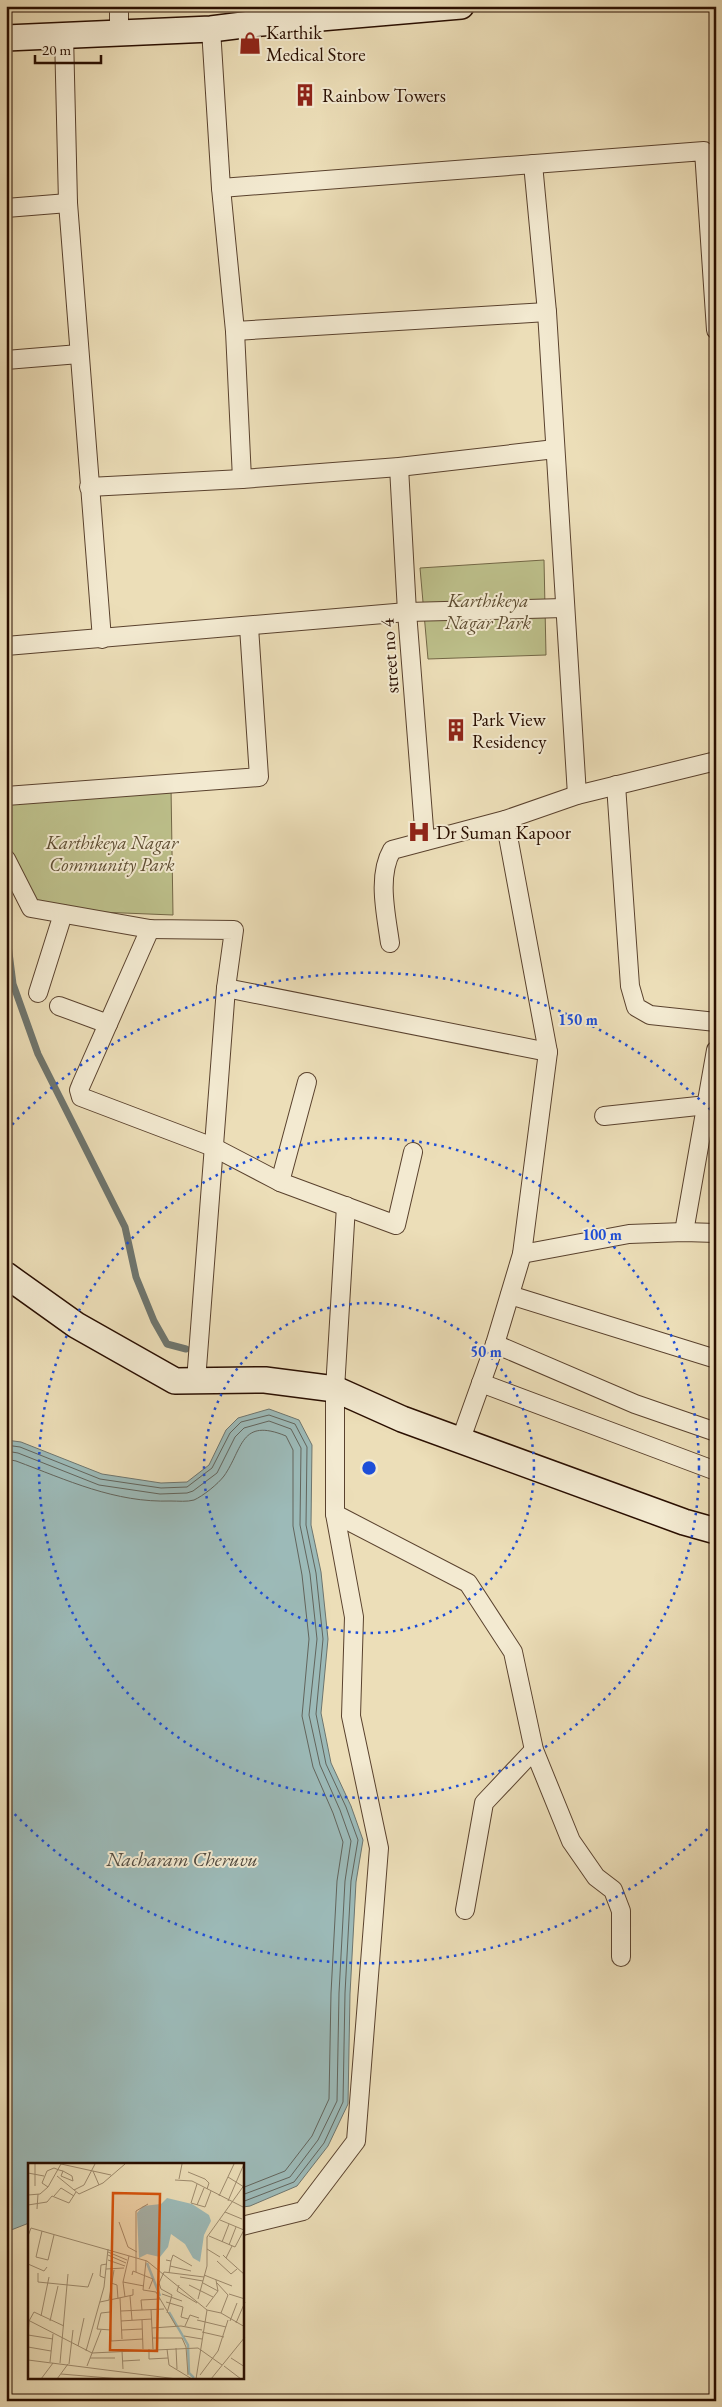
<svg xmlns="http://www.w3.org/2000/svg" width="722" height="2407" font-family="'EB Garamond',serif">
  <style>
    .green { fill: #bdc08b; stroke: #736746 }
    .water { fill: #9cbab8; stroke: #6e756e }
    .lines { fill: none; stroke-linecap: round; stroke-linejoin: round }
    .shore { stroke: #62645c; stroke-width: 1 }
    .stream { stroke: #6e756e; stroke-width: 7 }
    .street-casing { stroke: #5a422e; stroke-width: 20 }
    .secondary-casing { stroke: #290e00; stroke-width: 28 }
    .street { stroke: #f3ead1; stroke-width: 18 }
    .secondary { stroke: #f3ead1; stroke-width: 25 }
    .ring { fill: none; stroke: #1d4ed8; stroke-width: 2.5; stroke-dasharray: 2.5 5 }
    .labels { text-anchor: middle; stroke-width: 4; stroke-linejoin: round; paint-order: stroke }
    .poi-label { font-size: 19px; fill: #290e00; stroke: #f3ead1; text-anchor: start }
    .park-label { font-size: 19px; font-style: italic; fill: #5d4c31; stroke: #f3ead1 }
    .street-label { font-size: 19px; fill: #290e00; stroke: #f3ead1 }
    .water-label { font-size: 20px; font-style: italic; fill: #514a40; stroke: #f3ead1 }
    .inset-river { fill: none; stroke: #9cbab8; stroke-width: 2.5 }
    .inset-road { fill: none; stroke: #9e8b6e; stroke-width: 1 }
    .view { fill: #d5520b; fill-opacity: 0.15; stroke: #d5520b; stroke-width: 2.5 }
    .inset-edge { fill: none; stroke: #290e00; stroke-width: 2.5 }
    .centre { fill: #1d4ed8; stroke: #f3ead1; stroke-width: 2.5 }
    .ring-label { font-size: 15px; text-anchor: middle; font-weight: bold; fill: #1d4ed8; stroke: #f3ead1; stroke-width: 4; stroke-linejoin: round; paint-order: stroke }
  </style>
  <rect width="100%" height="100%" fill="#ecdeb8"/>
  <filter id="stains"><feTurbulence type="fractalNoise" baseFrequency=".004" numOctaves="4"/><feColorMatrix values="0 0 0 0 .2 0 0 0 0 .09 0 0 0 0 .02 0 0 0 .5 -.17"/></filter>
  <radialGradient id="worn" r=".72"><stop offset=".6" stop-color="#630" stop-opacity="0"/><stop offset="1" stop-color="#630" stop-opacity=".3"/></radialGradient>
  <g class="green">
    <path d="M544,560L546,655L428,659L420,568Z"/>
    <path d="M171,787L173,915L99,912L35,905L6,841V801Z"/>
  </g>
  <path class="water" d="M269,1409L299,1420L312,1445L311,1525L321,1572L328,1639L321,1713L331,1763L351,1806L363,1840L356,1882L350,1994L348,2104L328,2146L297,2186L250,2206L243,2207L242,2164H29V2223L6,2232V1440L21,1442L102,1474L161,1483L187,1482L209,1465L226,1430L238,1418Z"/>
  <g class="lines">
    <g class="shore">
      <path d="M6,1445L20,1447L100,1479L161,1488L187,1487L212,1468L230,1433L241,1422L269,1415L295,1424L307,1447L306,1525L316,1573L323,1639L316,1714L326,1764L346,1807L358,1840L351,1881L345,1993L343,2102L324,2143L294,2182L242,2202"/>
      <path d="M6,1451L18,1453L99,1485L160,1494L187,1493L193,1491L217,1473L235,1437L244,1428L269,1421L291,1429L301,1448L300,1525L310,1574L317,1639L309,1715L320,1765L340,1810L351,1841L345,1881L339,1993L337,2101L318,2140L290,2177L242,2195"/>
      <path d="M6,1459L16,1461C67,1480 115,1503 171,1501C178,1501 187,1502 194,1500C203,1496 218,1484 224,1476C243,1449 240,1417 286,1436L293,1450V1526L302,1575L309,1639L302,1716L313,1767L333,1813L343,1842L337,1881L331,1993L329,2099L312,2136L285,2171L242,2188"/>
    </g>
    <path class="stream" d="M6,929L13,984L38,1054L125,1227L136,1277L154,1321L167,1344L186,1349"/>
    <defs>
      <g id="street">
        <path d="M119,6V33"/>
        <path d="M211,29L221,188L235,331L242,479"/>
        <path d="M64,35L68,203L102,639"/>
        <path d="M533,164L547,312L577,795"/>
        <path d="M221,188L704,151L716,330"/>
        <path d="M6,208L68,203"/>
        <path d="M235,331L547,312"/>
        <path d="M6,360L79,354"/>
        <path d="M399,467L407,612L425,841"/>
        <path d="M89,487L242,479L399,467L555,449"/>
        <path d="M6,646L407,612L564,608"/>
        <path d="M616,785L630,986L636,1007L650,1015L716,1022"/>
        <path d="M6,796L259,777L249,627"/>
        <path d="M6,859L31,908L150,929L234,930L226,988L196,1381"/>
        <path d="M150,929L81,1085L79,1090L81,1097L213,1147L280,1182L396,1225L413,1152"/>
        <path d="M390,943C386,914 377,876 392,850L505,820L577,795L716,761"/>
        <path d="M226,988L548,1052"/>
        <path d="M38,993L63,914"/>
        <path d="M59,1006L108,1024"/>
        <path d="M604,1116L707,1105"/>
        <path d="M280,1182L307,1082"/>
        <path d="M684,1232L716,1050"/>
        <path d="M522,1254L629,1234L684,1232L716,1233"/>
        <path d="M510,1295L716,1359"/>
        <path d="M495,1344L635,1404L716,1432"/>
        <path d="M481,1383L716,1471"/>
        <path d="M461,1439L495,1344L522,1254L548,1052L505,820"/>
        <path d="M335,1514L468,1583L513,1652L534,1750L571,1841L596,1877L613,1890L621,1911V1957"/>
        <path d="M465,1910L484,1803L534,1750"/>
        <path d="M242,2226L303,2211L356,2141L379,1848L351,1716L354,1617L335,1514V1389L346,1206"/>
      </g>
      <g id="secondary">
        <path d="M6,38L211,29L251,24L461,6"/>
        <path d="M6,1275L76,1325L175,1381L265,1380L335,1389L402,1419L684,1522L716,1531"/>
      </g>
    </defs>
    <use href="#street" class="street-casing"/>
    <use href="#secondary" class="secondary-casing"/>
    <use href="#street" class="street"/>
    <use href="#secondary" class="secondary"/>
  </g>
  <g class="ring">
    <circle cx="369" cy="1468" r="165"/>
    <circle cx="369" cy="1468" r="330"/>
    <path d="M713 1824A495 495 0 0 1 7 1806M7 1130A495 495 0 0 1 713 1112"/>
  </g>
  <defs>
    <symbol id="shop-bare" viewBox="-9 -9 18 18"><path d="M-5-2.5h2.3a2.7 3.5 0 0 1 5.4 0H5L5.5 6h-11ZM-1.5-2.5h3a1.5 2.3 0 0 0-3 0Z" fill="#8f2418" stroke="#f3ead1" stroke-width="2.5" paint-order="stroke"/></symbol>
    <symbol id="building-bare" viewBox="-9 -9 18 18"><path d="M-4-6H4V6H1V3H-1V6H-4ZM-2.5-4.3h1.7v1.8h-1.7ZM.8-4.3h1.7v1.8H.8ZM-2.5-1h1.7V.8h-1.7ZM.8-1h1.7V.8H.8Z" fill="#8f2418" stroke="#f3ead1" stroke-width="2.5" paint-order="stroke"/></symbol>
    <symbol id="hospital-bare" viewBox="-9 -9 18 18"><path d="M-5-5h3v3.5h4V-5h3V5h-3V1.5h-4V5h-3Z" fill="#8f2418" stroke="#f3ead1" stroke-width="2.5" paint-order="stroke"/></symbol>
  </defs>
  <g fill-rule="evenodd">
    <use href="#shop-bare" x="234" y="27" width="32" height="32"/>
    <use href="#building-bare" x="289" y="79" width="32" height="32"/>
    <use href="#building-bare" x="440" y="714" width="32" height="32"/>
    <use href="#hospital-bare" x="403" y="816" width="32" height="32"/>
  </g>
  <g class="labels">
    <g class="poi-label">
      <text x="266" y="39">Karthik<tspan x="266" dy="22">Medical Store</tspan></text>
      <text x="322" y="102">Rainbow Towers</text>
      <text x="472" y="726">Park View<tspan x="472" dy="22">Residency</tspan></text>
      <text x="436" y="839">Dr Suman Kapoor</text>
    </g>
    <g class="park-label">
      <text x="488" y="607">Karthikeya<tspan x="488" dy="22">Nagar Park</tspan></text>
      <text x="112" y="849">Karthikeya Nagar<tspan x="112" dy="22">Community Park</tspan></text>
    </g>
    <g class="street-label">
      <text transform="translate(389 656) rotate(-94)" y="7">street no 4</text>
    </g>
    <g class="water-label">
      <text x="182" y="1866">Nacharam Cheruvu</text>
    </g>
  </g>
  <g transform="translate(28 2163)">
    <rect width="216" height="216" fill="#ecdeb8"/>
    <path d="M139,35L164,41L181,52L183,58L176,72L172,99L165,95L157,81L143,71L140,84L132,94L119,91L111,95L109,50L115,43L133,41Z" fill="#9cbab8"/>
    <path class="inset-river" d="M119,100L132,133M141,149L160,182L161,210L166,215"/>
    <path class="inset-road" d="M33,1L83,12M65,8L71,22M160,9L177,16L181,20L179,26M0,10L16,13M29,13L51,31L75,20L97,1M200,14L216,24M151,16L154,1M147,17L164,18L217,45M169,21L163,40L177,44L183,28M7,23V1M20,24L14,20L19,8L26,5L31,7L35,8L44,13L45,18L33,13L35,8M46,27L56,22L67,1M0,32L12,31L20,24L33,1M26,33L33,25L46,33M191,33L206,1M200,38L216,1M0,42L19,39L24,33L41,40L48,29M169,42L176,25M9,46L10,31M197,49L214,56M192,57L216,67M91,59L100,84L109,89M14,68L8,94L20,97L26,72M0,73L3,65L119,98L179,147L193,150L217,164M181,73L207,84L216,67M194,79L201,61M201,82L208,64M179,86L192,94M80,89L99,97M80,92L98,100M195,92L198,95L204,83M198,95L217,112M80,97L97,103M138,97L143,98L141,110M118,98L115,127L128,129L148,163M143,98L145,92L164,103M189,98L203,111L209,106M0,101L16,108L19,104M142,103L163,108M78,106L96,105M108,109V48L120,41M10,110V119L60,124L65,110M104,112L105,108L125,116L121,126M176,112L204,123M152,114L175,118M77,115L72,113L73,102L79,101M95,119L116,123M83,120L89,122L90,136M175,120L190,128M189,120L200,132L193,150M151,122L149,128L169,140M161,122L185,134M134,131L154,138M201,131L217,136M102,133L104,157M97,134L95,119L101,93M92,135L94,176M170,136L179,103V74L217,21M81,137L86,107M82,138L83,178L115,176M72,139L105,132V126M138,139L155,144L153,154L160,156M178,144L190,128L188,117M123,146L125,186M114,147L113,137L132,136M93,148L136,146M82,149L73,150L69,166L83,167M139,150L144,132L133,126L131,120L136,109L176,114M13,153L21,114M0,157L64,190L170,185L194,202M114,157L115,186M169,157L198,164M22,158L30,123M93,158L124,156M202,158L209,140M208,160L217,139M157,163L162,152L171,155M124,165L153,163L174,167M94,167L114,166M174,169L196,174M0,172L25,176M156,173L174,176M0,174L1,158L6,149L36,163M125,175H154L158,184L160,212M50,183L56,155M0,184L23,188M148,185L149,206M121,186V196L140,195M139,186L141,202L164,216M58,188L76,124L80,86M94,188L95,206M62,195H87M203,195L217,204M0,197L149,216M95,198L112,197M22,199L25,171M32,200L40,111M41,201L45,167M59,203L73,167M196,203L213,216M33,211L93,216M172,212L190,188L200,157M13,216L25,200M29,216L40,201M168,216L179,147M183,216L217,174"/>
    <path class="view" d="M85,30L132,31L129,188L82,187Z"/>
    <rect width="216" height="216" class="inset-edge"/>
  </g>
  <circle cx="369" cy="1468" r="8" class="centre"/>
  <g class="ring-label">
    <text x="578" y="1025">150 m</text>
    <text x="602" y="1240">100 m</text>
    <text x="486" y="1357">50 m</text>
  </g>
  <rect width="722" height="2407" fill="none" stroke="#ecdeb8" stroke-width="25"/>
  <rect x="8" y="8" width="707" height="2392" fill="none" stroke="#290e00" stroke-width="2.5"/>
  <rect x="12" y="12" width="697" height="2382" fill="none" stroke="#290e00"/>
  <path d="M35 55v8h66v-8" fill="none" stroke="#290e00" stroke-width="2.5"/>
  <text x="42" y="55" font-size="15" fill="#290e00" stroke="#f3ead1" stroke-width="4" paint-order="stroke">20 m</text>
  <rect width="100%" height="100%" filter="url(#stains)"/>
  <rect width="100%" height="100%" fill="url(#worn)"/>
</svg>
